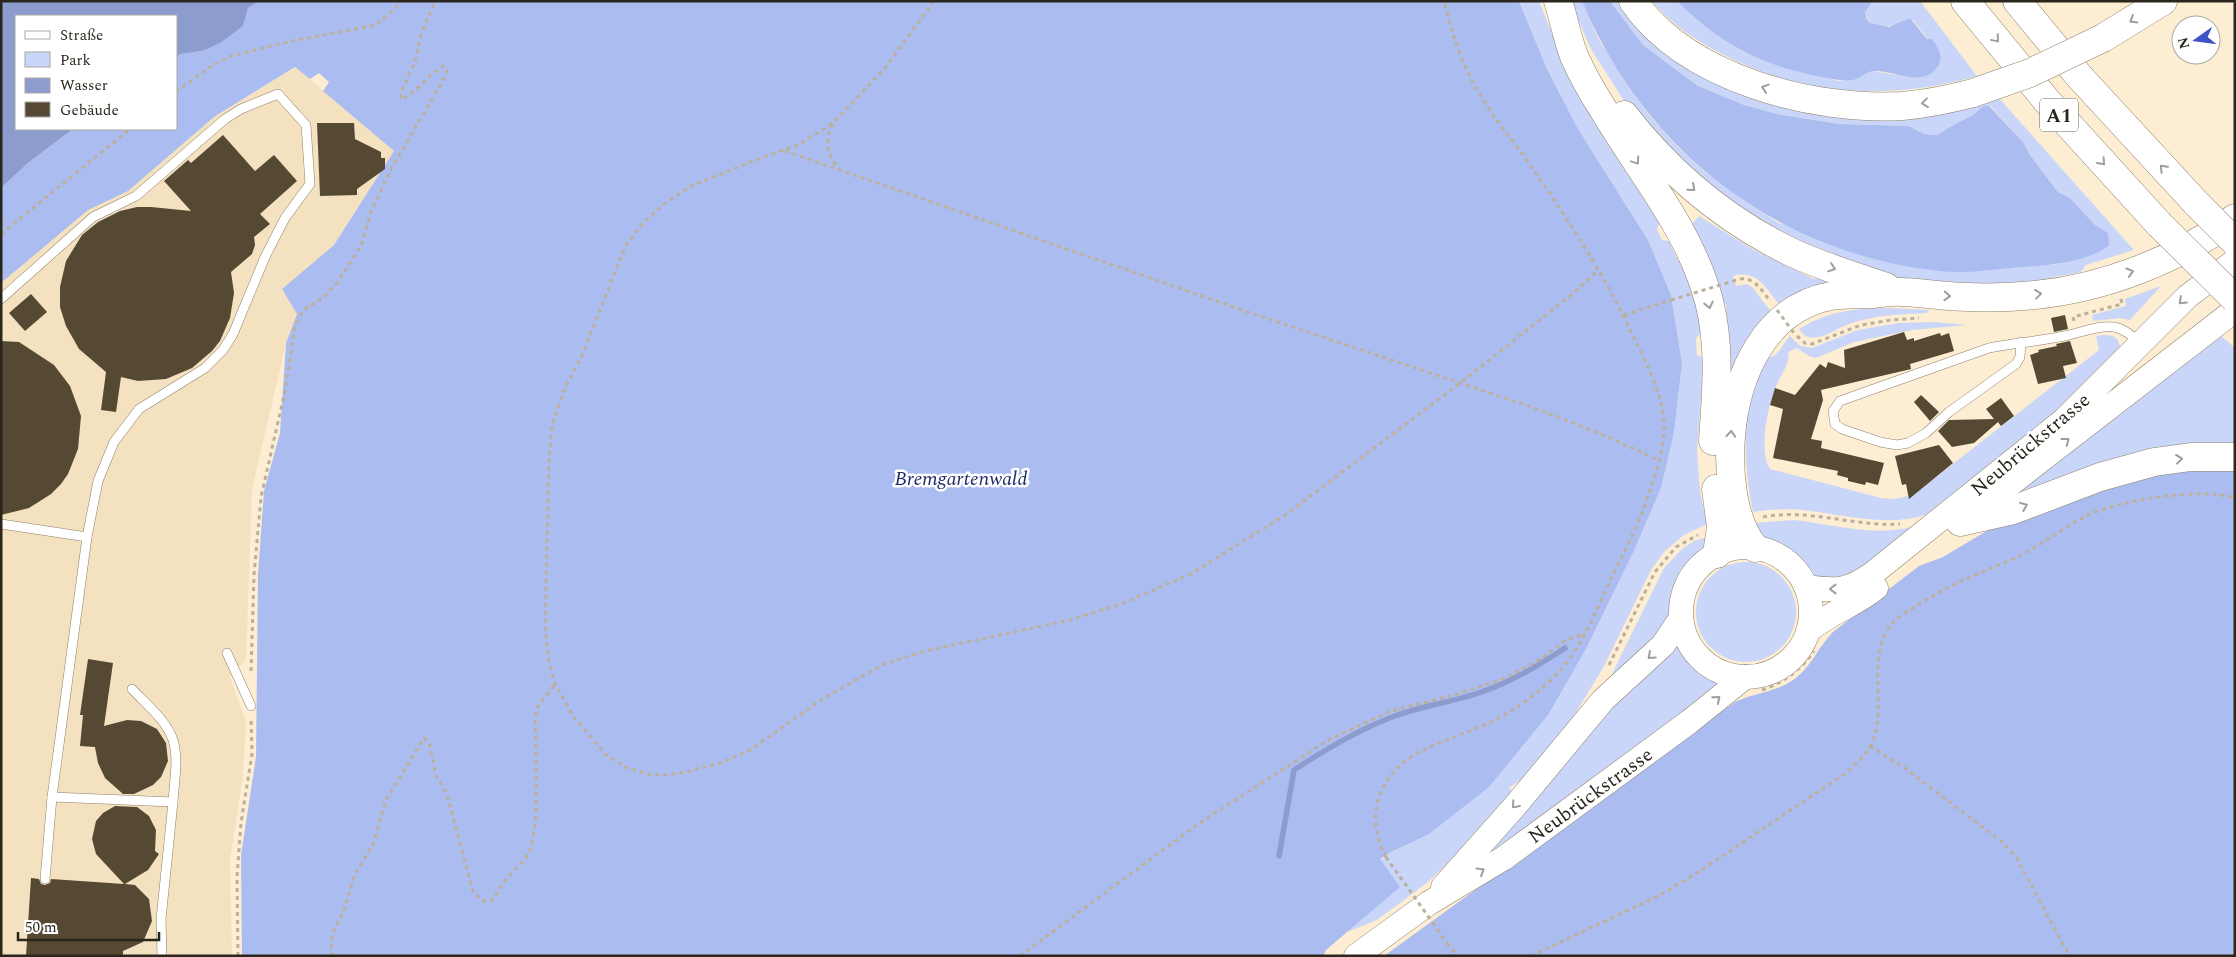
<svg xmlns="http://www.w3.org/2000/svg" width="2236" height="957" font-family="Spectral,serif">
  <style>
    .built { fill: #f4e1c0 }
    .green { fill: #cad6f9 }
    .forest { fill: #abbcf1 }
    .water { fill: #8c9ccf }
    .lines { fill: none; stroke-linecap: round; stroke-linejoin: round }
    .stream { stroke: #8c9ccf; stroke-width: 5.5 }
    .building { fill: #554933 }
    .service-casing { stroke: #8e8169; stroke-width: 10 }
    .secondary-casing { stroke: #8e8169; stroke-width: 25 }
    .motorway-casing { stroke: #8e8169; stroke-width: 29 }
    .path { stroke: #bcb09b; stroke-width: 3; stroke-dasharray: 4 4; stroke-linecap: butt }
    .service { stroke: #fff; stroke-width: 9 }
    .secondary { stroke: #fff; stroke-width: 24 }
    .motorway { stroke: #fff; stroke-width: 28 }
    .motorway-bridge-casing { stroke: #8e8169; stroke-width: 29; stroke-linecap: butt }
    .path-bridge { stroke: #bcb09b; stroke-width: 3; stroke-dasharray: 4 4; stroke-linecap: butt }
    .motorway-bridge { stroke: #fff; stroke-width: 28 }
    .oneway { stroke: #a09d99 }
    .labels { text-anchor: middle; stroke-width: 5; stroke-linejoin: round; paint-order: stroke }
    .shield { fill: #fff; stroke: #6b6760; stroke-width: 1 }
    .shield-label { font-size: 19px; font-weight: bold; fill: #2b261c }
    .street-label { font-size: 20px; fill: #2b261c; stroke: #fff }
    .park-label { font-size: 20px; font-style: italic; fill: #1f2a67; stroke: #fff }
  </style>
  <rect width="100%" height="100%" fill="#fcedd3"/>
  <path class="built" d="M296,67L394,151L334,245L282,289L297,314L286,343L252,489L246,659L230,677L246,722L243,776L230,860L232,956H1V283L88,210L128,191L214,117Z"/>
  <g class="green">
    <path d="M1519,1H1539L1565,66L1662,218L1657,229L1662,240L1669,241L1678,261L1682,259L1694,291L1703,332L1696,338L1697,355L1704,358L1697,451L1700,492L1707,524L1684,535L1664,552L1651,570L1603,668L1575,714L1534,771L1509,788L1514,793L1478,834L1428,882L1377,920L1347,932L1399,887L1380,860L1391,852L1587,647L1633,553L1661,488L1674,433L1682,363L1671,295L1648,240L1578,129L1547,69Z"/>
    <path d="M1570,1H1582L1598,38L1627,85L1649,115L1677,146L1704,171L1744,201L1779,223L2011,268L2057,264L2097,253L2108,233L2095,225L2070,198L2058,192L2030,155L2023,142L1990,106H1984L1973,115L1955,124L1937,135L1924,134L1909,126L1839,124L1777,114L1744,105L1698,86L1643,45L1610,1H1624L1762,95L1999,98L2134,250L2086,265L2081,272L2029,282L1992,285L1912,281L1893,277L1847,266L1722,202L1631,112L1591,49Z"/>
    <path d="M1652,1H1677L1704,24L1820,76L1838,81L1852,80L1873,71L1908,77H1923L1928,39L1913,20C1898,24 1869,36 1865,12L1873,1H1920L1977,76C1891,101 1802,96 1722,54C1696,41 1670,23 1652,1Z"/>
    <path d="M1699,216L1754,250L1814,279L1828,276L1852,282L1781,307C1767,290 1758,269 1733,276L1736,286L1747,284L1752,287L1773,314L1754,329L1748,348L1727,388L1728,358L1726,304H1724L1692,224Z"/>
    <path d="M2161,286L2130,320L2120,318L2093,321L2092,315L2126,306L2125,299Z"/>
    <path d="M1883,308L1929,310L1927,313C1901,314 1874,315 1849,324C1836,329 1819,342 1805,336L1799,329C1827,312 1850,309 1883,308Z"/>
    <path d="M1934,322L1967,325L1912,330L1854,342L1816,358L1809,356L1797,348L1788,352C1791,363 1781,374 1777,384C1768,405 1758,449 1770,469L1881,498L1894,499L1913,495L2099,350L2096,336C2109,334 2120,334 2120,350L2071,403L1926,515C1884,527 1845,515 1803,510C1786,508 1769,510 1753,512C1744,466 1738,400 1767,360C1769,356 1773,357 1776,354C1782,349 1785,341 1790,336L1800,346L1812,348L1858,330L1899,323Z"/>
    <path d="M2219,334L2235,348V449L2005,497Z"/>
    <path d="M1794,520C1832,524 1873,537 1911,527L1915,535L1856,578L1814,577L1787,552L1766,542L1755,523Z"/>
    <path d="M1707,537L1703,548L1683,571L1677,582L1667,625L1616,677L1612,674L1664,568L1681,550L1694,541Z"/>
    <circle cx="1746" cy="612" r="50"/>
    <path d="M1672,645L1682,647C1690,662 1701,670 1716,679L1719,690L1500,849L1493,848L1571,749Z"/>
  </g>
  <g class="forest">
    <path d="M259,1H1519L1547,69L1578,129L1648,240L1671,295L1682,363L1674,433L1661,488L1633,553L1587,647L1548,715L1489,787L1429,834L1391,852L1380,859L1400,887L1326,950L1323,956H242L241,855L256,757L258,575L264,491L280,433L286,343L297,314L282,289L334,245L394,151L323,91L329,82L319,73L310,79L295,67L214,117L128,191L88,210L1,283V188L28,163L73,129H176V57L181,54L202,51L243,26L248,8Z"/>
    <path d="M1582,1H1610L1643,45L1698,86L1744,105L1777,114L1839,124L1909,126L1924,134L1937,135L1955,124L1973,115L1984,106H1989L2023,142L2030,155L2058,192L2070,198L2095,225L2108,233L2109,245C2087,264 2039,266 2011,268C1988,270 1964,274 1940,271C1778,254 1644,151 1582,1Z"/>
    <path d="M1677,1H1873L1865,12L1866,18L1870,23L1889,27L1910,18L1927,39H1932C1938,47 1944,57 1938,66C1924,89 1894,70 1874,71C1867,72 1860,78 1853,80C1839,83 1794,71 1779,66C1739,53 1706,30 1677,1Z"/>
    <path d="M2235,467V956H1384L1735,702C1754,693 1776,692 1793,680C1811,668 1818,647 1833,632L1919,566L1943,557L1990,529L2123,483L2163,474Z"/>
  </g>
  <path class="water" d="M1,1H259L248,8L243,26L220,43L202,51L181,54L176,57V16H16V129H73L28,163L1,188Z"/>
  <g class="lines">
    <path class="stream" d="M1279,856L1294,770C1326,749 1359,729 1395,716C1424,705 1455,702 1484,691C1513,681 1539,665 1565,648"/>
  </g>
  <g class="building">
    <path d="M317,123H354L355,139L381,152V158H385V169L357,189V195L320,196Z"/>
    <path d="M223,135L255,171L274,155L297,181L260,214L270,224L254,237L255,245L252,254L231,272L234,293L230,318L220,341L212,351L192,368L166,379L138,381L121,377L116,412L101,410L106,372L79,349L66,326L60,307V287L66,261L82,235L98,222L120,211L137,207H151L191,211L164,181L188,160L191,163Z"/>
    <path d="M31,294L47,312L25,331L9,313Z"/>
    <path d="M2065,315L2068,329L2054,332L2051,318Z"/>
    <path d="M1904,332L1907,340L1914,338V341L1940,333L1941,336L1949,333L1954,351L1910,364L1911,369L1907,370L1821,390L1823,400L1811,439L1822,441L1821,448L1884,463L1878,485L1866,482L1865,485L1848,481V478L1837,475L1838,471L1773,458L1783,409L1770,405L1775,388L1795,395L1820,364L1826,368L1828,362L1845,368L1844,350Z"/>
    <path d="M1,341L19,342L54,365L70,386L81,416L78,449L68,474L61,484L51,494L29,508L1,515Z"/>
    <path d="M2070,341L2077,363L2063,366L2066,378L2038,384L2030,355L2039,352L2038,350L2057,346L2056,344Z"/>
    <path d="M1921,395L1939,412L1930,421L1914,402Z"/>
    <path d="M2001,398L2014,416L2001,426L1998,422L1974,443L1952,447L1938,431L1949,420L1994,419L1986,409Z"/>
    <path d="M1939,445L1953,463L1909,499L1906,484L1902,485L1895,456Z"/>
    <path d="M88,659L113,663L104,726L127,720L141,721L157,729L166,743L168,761L161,777L153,785L134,794H123L105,778L98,763L95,747L80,746L83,715H80Z"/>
    <path d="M115,806L137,807L149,816L156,830L155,851L159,854L148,870L125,884L135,885L149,899L152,921L143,942L123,951V956H26L31,878L39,879L41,884L45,885L50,883L51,879L124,884L96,854L92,839L96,821L103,813Z"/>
  </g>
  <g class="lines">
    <defs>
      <g id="service">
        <path d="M1,299L93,217L136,196L225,119L241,109L278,94L306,125L310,184L285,218L265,257L233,334L223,350L205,368L139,409L114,442L98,481L87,537L52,797L45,879"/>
        <path d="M2021,342L2020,357L2016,364L1949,412L1926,433L1908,443L1897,445L1880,442L1842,429L1835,424L1833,411L1840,401L1989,348C2015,343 2042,341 2069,335C2083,332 2099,325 2114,327C2125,329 2132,336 2139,343"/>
        <path d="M1,524L87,537"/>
        <path d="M227,653L251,706"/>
        <path d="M52,797L173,802C174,783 179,759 173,740C167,721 146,704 132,689"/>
        <path d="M162,956L161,919L173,802"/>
      </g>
      <g id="secondary">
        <path d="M1987,502L2235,310"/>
        <circle cx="1746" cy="612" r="65"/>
        <path d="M1806,587C1835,591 1847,592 1872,574L2064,420L2188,296L2235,261"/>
        <path d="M1808,631C1829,613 1855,605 1876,588"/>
        <path d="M1443,887L1515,806L1603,700L1663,645L1681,618"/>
        <path d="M1356,956L1429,903L1504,858L1689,722L1745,677"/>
      </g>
      <g id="motorway">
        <path d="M1558,1C1564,19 1567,38 1574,56C1582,74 1592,92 1603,109C1640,172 1690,229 1709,301C1721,348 1716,394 1713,441"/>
        <path d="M1633,1C1687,79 1813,111 1902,106C1926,104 1950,99 1973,93"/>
        <path d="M1965,1L2047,101L2159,224"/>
        <path d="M2017,1L2078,75L2197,204"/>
        <path d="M2103,38L2163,1"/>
        <path d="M1624,115C1670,174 1726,221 1793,253C1823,267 1855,276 1886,287"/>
        <path d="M1716,489L1721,527L1717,554"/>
        <path d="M1960,522L2013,510L2100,477L2154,462L2191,457H2235"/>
        <path d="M1755,548C1732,522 1728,470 1731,436C1736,375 1765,308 1831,296C1845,294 1859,294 1873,294C1883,293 1893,291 1903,292C1925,293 1946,297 1967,297C1990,298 2013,297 2035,295C2106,288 2178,259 2235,218"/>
      </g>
    </defs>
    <use href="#service" class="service-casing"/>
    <use href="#secondary" class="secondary-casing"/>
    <use href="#motorway" class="motorway-casing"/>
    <g class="path">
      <path d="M934,1L885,68L833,123L798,145L758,159L691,186L664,204L642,224L625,247L581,358L564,390L552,425L549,461L545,625L548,658L555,684L574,717L605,754L625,767L647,774L667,775L690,771L721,763L750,750L824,698L884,664L925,651L1070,620L1121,604L1191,574L1288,513L1459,384L1575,292L1597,271"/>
      <path d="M176,92L211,66L231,56L292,41L376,25L403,1"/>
      <path d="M833,124C823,140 828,156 839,169"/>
      <path d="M785,151L1248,312L1532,407L1606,436L1658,460"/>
      <path d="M1,234L130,129"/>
      <path d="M1740,279C1755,277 1762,291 1770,301"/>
      <path d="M1624,315L1671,300"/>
      <path d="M2074,321L2073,317L2122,304L2121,299"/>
      <path d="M1797,336L1805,343L1812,344L1861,325L1891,320L1919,318"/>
      <path d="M1763,517C1808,508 1854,527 1900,524"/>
      <path d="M1609,665L1655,572L1676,547L1698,535"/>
      <path d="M251,671L254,575L261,497L285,391L295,327L303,310L323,298L336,284L361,246L371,212L390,171L445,77L447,70L444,66C432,71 410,99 401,99V92L415,62L421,34L435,1"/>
      <path d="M1762,690C1783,683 1802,669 1814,651"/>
      <path d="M1870,746L1906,769L2001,841L2016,857L2065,948L2071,956"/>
      <path d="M1386,857C1368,824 1373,788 1403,763C1425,745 1466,734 1493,721C1514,710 1535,696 1552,679C1580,652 1594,615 1610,581C1621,558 1634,534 1643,510C1652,484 1665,452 1664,424C1663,395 1647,365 1635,340C1607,279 1569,221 1531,166C1515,142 1496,122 1482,98C1463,67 1452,36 1444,1"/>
      <path d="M1447,943L1458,956"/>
      <path d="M238,956L237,877L241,823L252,754L251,717"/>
      <path d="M332,956L331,942L335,927L344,911L354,876L373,844L386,800L424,738L429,742L436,776L447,795L473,891L480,899L486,902C496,901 497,890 503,883C511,873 521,865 528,854C541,830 535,747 535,717L537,708L555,684"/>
      <path d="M1020,956L1198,824L1330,739L1391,711L1457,694L1503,679L1536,662L1565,641L1585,633"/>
      <path d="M1531,956L1658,896L1697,873L1846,773C1855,765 1865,756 1871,745C1889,707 1864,658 1892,624C1898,616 1908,611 1916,606C1947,586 1977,574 2011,560C2037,548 2061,529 2086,516C2119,500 2200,487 2235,498"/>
    </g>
    <use href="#service" class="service"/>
    <use href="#secondary" class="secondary"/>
    <use href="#motorway" class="motorway"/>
    <defs>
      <g id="motorway-bridge">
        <path d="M1973,93L2030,73L2103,38"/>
        <path d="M2197,204L2235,242"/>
        <path d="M2159,224L2235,299"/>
      </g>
    </defs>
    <use href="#motorway-bridge" class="motorway-bridge-casing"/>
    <g class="path-bridge">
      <path d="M1671,300L1740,279"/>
      <path d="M1777,310L1794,333"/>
      <path d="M1386,857L1447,943"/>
    </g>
    <use href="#motorway-bridge" class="motorway-bridge"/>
  </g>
  <defs><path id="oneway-chevron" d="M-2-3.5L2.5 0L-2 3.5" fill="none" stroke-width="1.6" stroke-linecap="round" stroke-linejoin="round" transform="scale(1.25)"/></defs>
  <g class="oneway">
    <use href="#oneway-chevron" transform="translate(2133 20) rotate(149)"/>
    <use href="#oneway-chevron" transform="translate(1996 39) rotate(50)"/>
    <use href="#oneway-chevron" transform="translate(1765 88) rotate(-162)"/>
    <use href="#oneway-chevron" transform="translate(1925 103) rotate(173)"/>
    <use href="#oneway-chevron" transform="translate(1636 161) rotate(56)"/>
    <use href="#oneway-chevron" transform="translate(2102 162) rotate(48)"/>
    <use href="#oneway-chevron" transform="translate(2163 168) rotate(-134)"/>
    <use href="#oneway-chevron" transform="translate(1692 188) rotate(41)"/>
    <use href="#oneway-chevron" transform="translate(1832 268) rotate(19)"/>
    <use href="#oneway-chevron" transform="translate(2130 272) rotate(-17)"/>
    <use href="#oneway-chevron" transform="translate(2038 294) rotate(-7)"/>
    <use href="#oneway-chevron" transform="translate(1947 296) rotate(3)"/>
    <use href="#oneway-chevron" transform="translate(2182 301) rotate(137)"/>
    <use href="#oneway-chevron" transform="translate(1709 305) rotate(77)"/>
    <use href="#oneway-chevron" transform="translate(1731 434) rotate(-86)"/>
    <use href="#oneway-chevron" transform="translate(2066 441) rotate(-37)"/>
    <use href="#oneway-chevron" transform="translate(2179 459) rotate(-7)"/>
    <use href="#oneway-chevron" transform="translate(2024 506) rotate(-22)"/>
    <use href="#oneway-chevron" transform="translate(1833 589) rotate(180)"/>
    <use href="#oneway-chevron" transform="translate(1651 656) rotate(138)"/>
    <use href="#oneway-chevron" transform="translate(1717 699) rotate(-40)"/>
    <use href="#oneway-chevron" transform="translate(1515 805) rotate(131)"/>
    <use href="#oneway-chevron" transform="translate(1481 871) rotate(-31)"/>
  </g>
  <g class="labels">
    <rect class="shield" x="2040" y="98.5" width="38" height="33" rx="4"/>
    <g class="shield-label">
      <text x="2059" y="122">A1</text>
    </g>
    <g class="street-label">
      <text transform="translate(2030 444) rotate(-40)" y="7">Neubrückstrasse</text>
      <text transform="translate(1590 795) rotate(-36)" y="7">Neubrückstrasse</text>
    </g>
    <g class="park-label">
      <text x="961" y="485">Bremgartenwald</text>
    </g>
  </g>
  <rect width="2236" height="957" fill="none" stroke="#2b261c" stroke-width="5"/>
  <rect x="15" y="15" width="162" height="115" fill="#ffffff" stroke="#aaa8a4"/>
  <rect x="25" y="31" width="25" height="8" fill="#ffffff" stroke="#aaa8a4"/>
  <text x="60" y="40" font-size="15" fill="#2b261c">Straße</text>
  <rect x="25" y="52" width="25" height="15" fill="#cad6f9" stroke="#aaa8a4"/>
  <text x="60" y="65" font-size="15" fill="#2b261c">Park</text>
  <rect x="25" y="78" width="25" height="15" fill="#8c9ccf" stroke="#aaa8a4"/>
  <text x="60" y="90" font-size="15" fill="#2b261c">Wasser</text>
  <rect x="25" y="102" width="25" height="15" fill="#554933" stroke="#aaa8a4"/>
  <text x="60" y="115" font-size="15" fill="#2b261c">Gebäude</text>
  <g transform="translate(2196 40) rotate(256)"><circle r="24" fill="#ffffff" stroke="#aaa8a4"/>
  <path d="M0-4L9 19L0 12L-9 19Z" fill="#4053c6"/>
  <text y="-8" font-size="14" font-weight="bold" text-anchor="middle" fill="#2b261c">N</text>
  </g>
  <path d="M18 932v8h141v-8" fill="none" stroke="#2b261c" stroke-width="2.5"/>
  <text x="25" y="932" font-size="15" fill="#2b261c" stroke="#ffffff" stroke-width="4" paint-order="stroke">50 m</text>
</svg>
